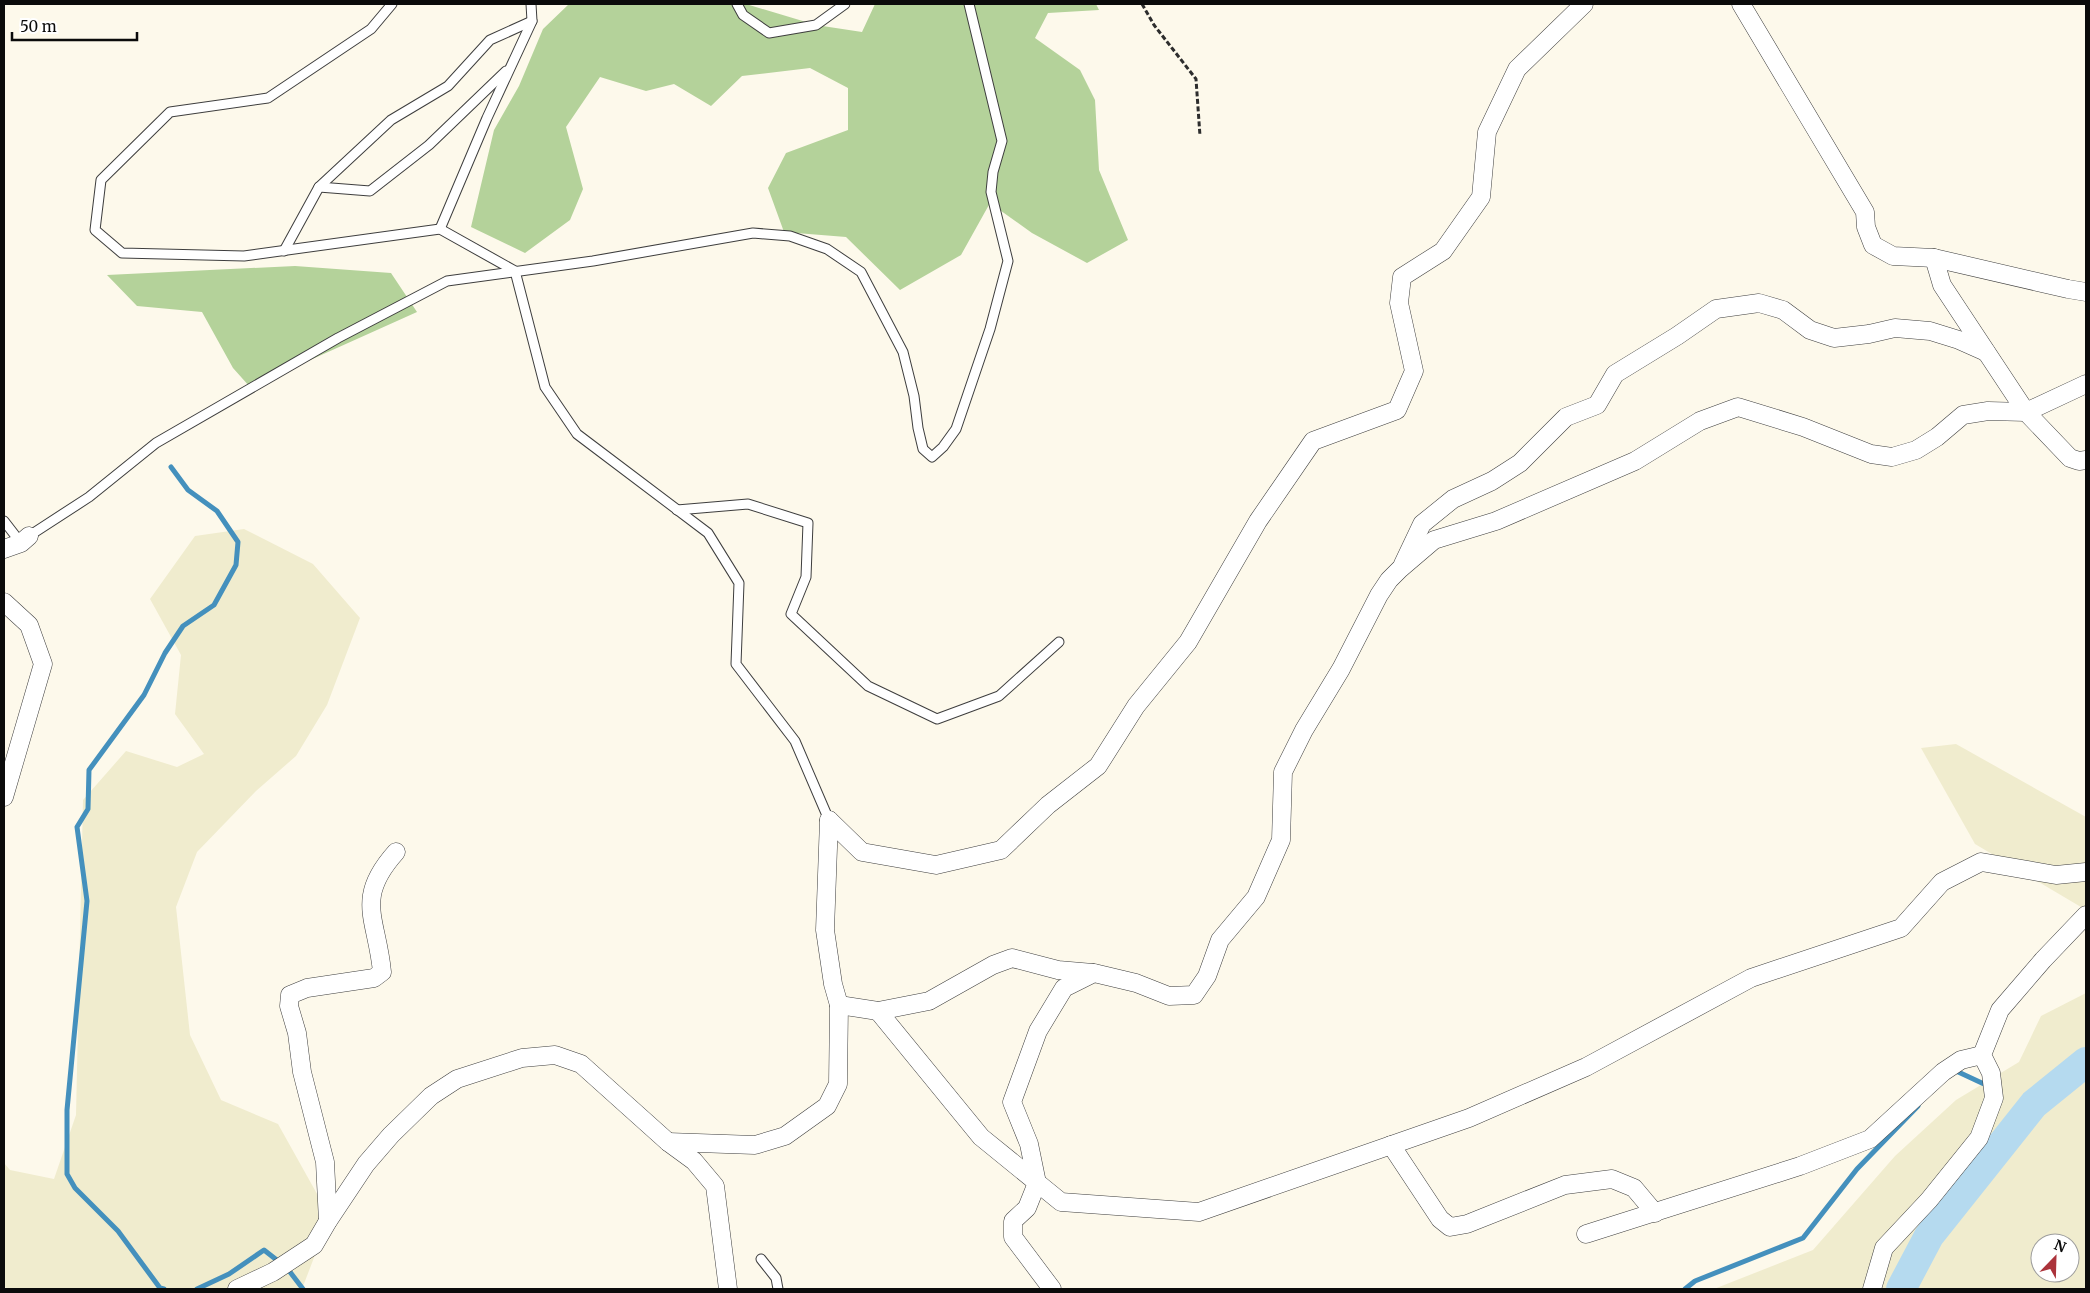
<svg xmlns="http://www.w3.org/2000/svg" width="2090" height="1293" font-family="Merriweather,serif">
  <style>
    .farmland { fill: #f0ecce; fill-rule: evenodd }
    .forest { fill: #b4d29a }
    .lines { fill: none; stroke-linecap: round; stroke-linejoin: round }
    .stream { stroke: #4490bd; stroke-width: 5 }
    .river { stroke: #b5daef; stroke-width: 30 }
    .service-casing { stroke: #3e3e3e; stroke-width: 11 }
    .minor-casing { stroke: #3e3e3e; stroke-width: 19 }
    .path { stroke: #2d2d2d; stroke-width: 3; stroke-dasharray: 5 2.5; stroke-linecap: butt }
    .service { stroke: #fff; stroke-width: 9 }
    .minor { stroke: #fff; stroke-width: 18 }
  </style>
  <rect width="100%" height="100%" fill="#fdf9eb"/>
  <g class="farmland">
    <path d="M244,529L313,564L360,618L327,705L296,756L256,791L197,852L176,907L190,1035L221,1100L278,1124L326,1210L328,1221L302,1289H10L4,1287V1163L10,1170L54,1179L76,1115L83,800L126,751L177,767L204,754L175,714L181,655L150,599L195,536Z"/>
    <path d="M1956,744L2086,817V910L1975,844L1921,748Z"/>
    <path d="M2086,993V1289H1714L1813,1250L1895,1156L1956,1100L2019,1062L2041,1016ZM2040,1243H2070V1273H2040Z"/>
  </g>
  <g class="forest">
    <path d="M569,4H746L816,25L862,32L875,4H1096L1099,10L1048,13L1035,38L1080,70L1095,100L1099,170L1128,240L1087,263L1032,233L990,203L961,255L900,290L846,237L784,232L768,188L786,153L848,130V88L810,68L742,76L711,106L674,84L646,91L600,77L566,127L583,189L570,220L525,253L471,227L494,130L519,86L543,29Z"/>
    <path d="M295,266L391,273L417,312L250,387L233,368L202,312L137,306L107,275Z"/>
  </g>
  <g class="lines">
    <g class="stream">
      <path d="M1954,1070L1984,1084"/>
      <path d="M164,1289L160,1288L118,1231L75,1188L67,1174V1110L87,901L77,827L88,809L89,770L144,695L165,653L183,626L214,605L236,565L238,542L217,511L188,490L171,467"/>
      <path d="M197,1289L229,1274L264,1250L287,1268L303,1289"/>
      <path d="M1685,1289L1695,1281L1803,1238L1857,1169L1918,1106"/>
    </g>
    <path class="river" d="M1901,1289L1929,1236L2034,1104L2086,1062"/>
    <defs>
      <g id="service">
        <path d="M392,4L371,29L268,98L170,112L101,180L95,230L122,253L244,256L440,229L515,271L545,387L577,434L708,533L739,583L736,664L795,741L829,820"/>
        <path d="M737,4L743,15L769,33L816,25L845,4"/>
        <path d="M319,187L370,191L429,145L506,71"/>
        <path d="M440,229L487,118L532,21L531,4"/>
        <path d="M284,251L319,187L391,120L448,86L490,40L532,21"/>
        <path d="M677,510L748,504L808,523L806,577L791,614L868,686L937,719L999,696L1059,642"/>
        <path d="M4,521L21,543"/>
        <path d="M29,536L89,497L156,443L338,338L447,281L593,261L753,233L790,236L827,249L861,272L903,352L914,396L918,428L923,449L932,457L943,447L956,429L990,329L1008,261L991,192L993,172L1002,141L969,4"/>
        <path d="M761,1259L776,1278L778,1289"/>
      </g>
      <g id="minor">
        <path d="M1741,4L1865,212L1866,227L1873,245L1893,256L1934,258L2068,289L2086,292"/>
        <path d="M1934,258L1942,285L2026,412L2070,458L2079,461L2086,460"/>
        <path d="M4,549L21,543L29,536"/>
        <path d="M1403,564L1422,524L1453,499L1492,481L1520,463L1566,417L1597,405L1615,374L1677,336L1716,309L1759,303L1783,310L1810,330L1834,338L1869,334L1895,328L1930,331L1959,340L1986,352"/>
        <path d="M4,602L29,625L43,664L4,797"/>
        <path d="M829,820L862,852L936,865L1001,850L1048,805L1098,766L1136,706L1188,642L1258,521L1313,441L1397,410L1414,371L1399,303L1402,277L1443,251L1481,197L1487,132L1517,69L1584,4"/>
        <path d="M829,820L825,930L833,984L839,1005L878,1011L929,1001L993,965L1012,958L1058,970L1093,973"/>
        <path d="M878,1011L981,1137L1061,1202L1199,1212L1469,1118L1586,1067L1751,978L1901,928L1942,882L1981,862L2056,875L2086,872"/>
        <path d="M668,1142L755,1145L785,1136L827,1106L838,1084L839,1005"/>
        <path d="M1391,1145L1440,1219L1450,1227L1467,1224L1565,1185L1612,1179L1634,1188L1655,1213"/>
        <path d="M328,1221L325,1162L302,1072L297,1033L289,1006L290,995L307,988L374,978L382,972C377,918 354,899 396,852"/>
        <path d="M1586,1234L1800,1166L1870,1139L1943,1072L1961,1060L1982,1055"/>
        <path d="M237,1289L273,1272L314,1245L328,1221L366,1164L391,1135L431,1096L457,1079L522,1058L555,1055L581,1064L668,1142L694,1161L715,1186L728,1289"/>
        <path d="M1052,1289L1013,1237V1221L1027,1208L1037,1183L1029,1144L1012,1102L1038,1031L1064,988L1094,973L1136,983L1169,996L1194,995L1207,976L1220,940L1256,897L1281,840L1283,772L1304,730L1341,669L1379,595L1389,580L1400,569L1434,540L1496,521L1635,461L1700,421L1738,407L1803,427L1871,454L1892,457L1916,450L1937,437L1963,415L1988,411L2026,412L2086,384"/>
        <path d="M1872,1289L1884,1248L1929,1200L1979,1138L1994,1098L1991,1073L1982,1055L2000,1010L2043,960L2086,915"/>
      </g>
    </defs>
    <use href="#service" class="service-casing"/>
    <use href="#minor" class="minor-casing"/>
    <path class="path" d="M1142,4L1154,25L1196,79L1200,136"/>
    <use href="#service" class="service"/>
    <use href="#minor" class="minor"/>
  </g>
  <rect width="2090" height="1293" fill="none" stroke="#0b0b0b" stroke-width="10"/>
  <g transform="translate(2055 1258) rotate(23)"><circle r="24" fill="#ffffff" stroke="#9d9d9d"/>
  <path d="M0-4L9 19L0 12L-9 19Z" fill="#ab333b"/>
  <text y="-8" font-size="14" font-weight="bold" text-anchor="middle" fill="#0b0b0b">N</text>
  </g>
  <path d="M12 32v8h125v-8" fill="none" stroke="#0b0b0b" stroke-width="2.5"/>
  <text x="20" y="32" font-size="15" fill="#0b0b0b" stroke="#ffffff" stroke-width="4" paint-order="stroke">50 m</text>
</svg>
